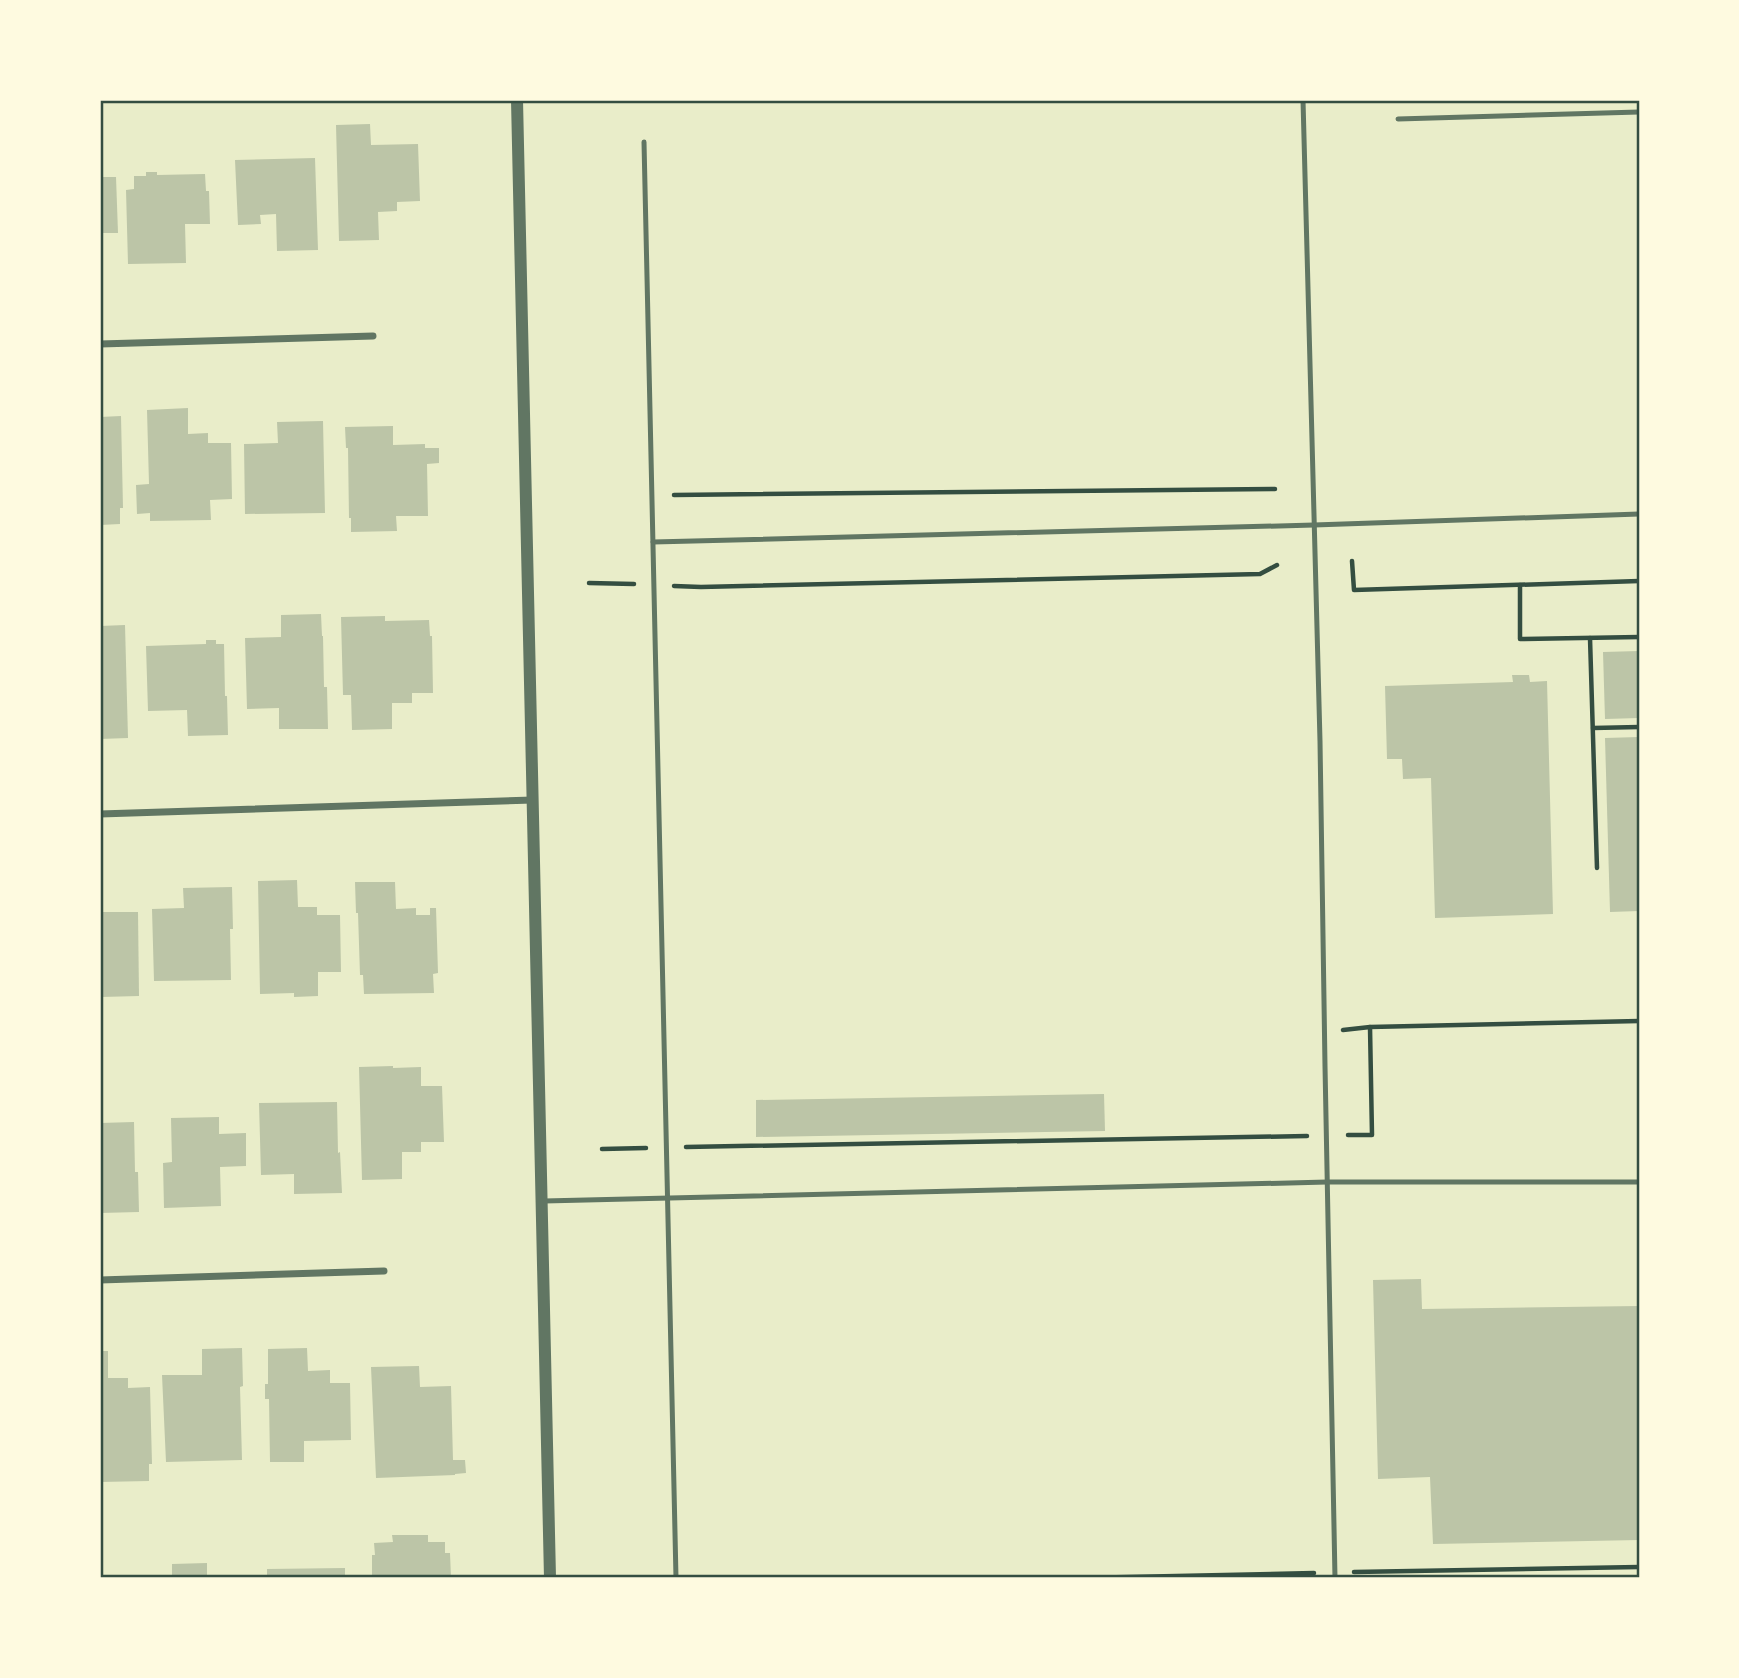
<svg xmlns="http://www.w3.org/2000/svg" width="1739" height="1678" font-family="Jost,sans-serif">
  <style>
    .building { fill: #bcc5a7 }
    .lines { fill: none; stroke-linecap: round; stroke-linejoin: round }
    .path { stroke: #344e41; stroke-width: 4.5 }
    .service { stroke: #617663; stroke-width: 5 }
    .minor { stroke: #617663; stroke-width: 7 }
    .tertiary { stroke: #617663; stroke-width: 12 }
    .neatline { fill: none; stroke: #344e41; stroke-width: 2.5 }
  </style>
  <rect width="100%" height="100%" fill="#e9edc9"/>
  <g class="building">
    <path d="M370,124L371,145L418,144L420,201L397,202V211L378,212L379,240L339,241L336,125Z"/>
    <path d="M315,158L318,250L277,251L276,214L260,215L261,224L238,225L235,160Z"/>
    <path d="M146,172H157V175L205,174L206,191H209L210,224H185L186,263L128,264L126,190L134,189V176H146Z"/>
    <path d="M100,177H116L118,233H100Z"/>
    <path d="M188,408V434L208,433V443H231L232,499L210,500L211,520L150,521V513L137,514L136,485L149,484L147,410Z"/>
    <path d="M121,416L123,508H120V524L100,525V417Z"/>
    <path d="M323,421L325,513L245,514L244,444L278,443L277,422Z"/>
    <path d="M393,426V445L425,444V448H439V463L427,464L428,516H396L397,531L351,532V518H349L348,448H346L345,427Z"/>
    <path d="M321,614L322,636H323L324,687H327L328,729H279V708L247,709L245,638L281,637V615Z"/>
    <path d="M385,616V621L429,620L430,636H432L433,693H412V703H392V729L352,730L351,695H343L341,617Z"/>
    <path d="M125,625L128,738L100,739V626Z"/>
    <path d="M206,640H216V644H224L225,696H227L228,735L188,736L187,710L148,711L146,646L206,644Z"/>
    <path d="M1639,651V718L1605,719L1603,652Z"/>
    <path d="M1512,675H1529L1530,682L1547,681L1553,914L1435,918L1431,778L1403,779L1402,759H1387L1385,686L1513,682Z"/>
    <path d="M1639,737V911L1610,912L1605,738Z"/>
    <path d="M297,880L298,907H317V915H340L341,972H318V996L294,997V993L260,994L258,881Z"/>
    <path d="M355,882H395L396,909L416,908V915H430V908H436L438,973L433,974L434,993L364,994L363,975H360L358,913H356Z"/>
    <path d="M232,887L233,929H230L231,980L154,981L152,909L184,908L183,888Z"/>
    <path d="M100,912H138L139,996L101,997Z"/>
    <path d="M393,1066V1068L421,1067V1086H442L444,1142H421V1152H402V1179L362,1180L359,1067Z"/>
    <path d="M1104,1094L1105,1131L756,1137V1100Z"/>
    <path d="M337,1102L338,1153L340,1152L342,1193L294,1194V1174L261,1175L259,1103Z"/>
    <path d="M219,1117V1134L246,1133V1166L220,1167L221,1206L164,1208L163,1163L172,1162L171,1118Z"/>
    <path d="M134,1122L135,1172H138L139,1212L100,1213V1123Z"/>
    <path d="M1421,1279L1422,1309L1639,1306V1540L1433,1544L1430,1477L1378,1479L1373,1280Z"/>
    <path d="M242,1348L243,1386L240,1387L242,1460L166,1462L162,1375H202V1349Z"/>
    <path d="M307,1348L308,1371L330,1370V1383H350L351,1440L304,1441V1462H270L269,1399H265V1384H268V1349Z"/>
    <path d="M100,1351H108V1378H128V1388L150,1387L152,1464H149V1481L100,1482Z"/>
    <path d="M419,1366L420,1387L451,1386L453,1460H465L466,1473L455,1474V1475L376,1478L371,1367Z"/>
    <path d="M392,1535H428V1542H445V1553H450L451,1578H372V1555H375L374,1543L393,1542Z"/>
    <path d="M207,1563V1578H172V1564Z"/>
    <path d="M345,1568V1578H267V1569Z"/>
  </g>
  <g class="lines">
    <g class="path">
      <path d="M674,495L1275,489"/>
      <path d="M1352,561L1354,590L1639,581"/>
      <path d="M589,583L634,584"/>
      <path d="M1520,585V639L1639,637"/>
      <path d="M674,586L701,587L1260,574L1277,565"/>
      <path d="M1590,638L1597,868"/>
      <path d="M1593,728L1639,727"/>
      <path d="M1343,1030L1370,1027L1639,1021"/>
      <path d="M1348,1135H1372L1370,1027"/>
      <path d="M686,1147L1307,1136"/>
      <path d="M602,1149L646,1148"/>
      <path d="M1354,1572L1639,1567"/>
      <path d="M1080,1578L1314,1573"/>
    </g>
    <g class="service">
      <path d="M1303,100L1320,741L1325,1066L1335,1578"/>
      <path d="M1398,119L1639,112"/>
      <path d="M644,142L676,1578"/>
      <path d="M653,542L1314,525L1639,514"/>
      <path d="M544,1201L1327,1182H1639"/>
    </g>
    <g class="minor">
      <path d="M100,344L373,336"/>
      <path d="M100,814L533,800"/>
      <path d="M100,1280L384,1271"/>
    </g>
    <path class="tertiary" d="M517,100L550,1578"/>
  </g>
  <rect width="1739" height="1678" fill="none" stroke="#fefae0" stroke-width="203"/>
  <rect x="102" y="102" width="1536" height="1474" class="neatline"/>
</svg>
